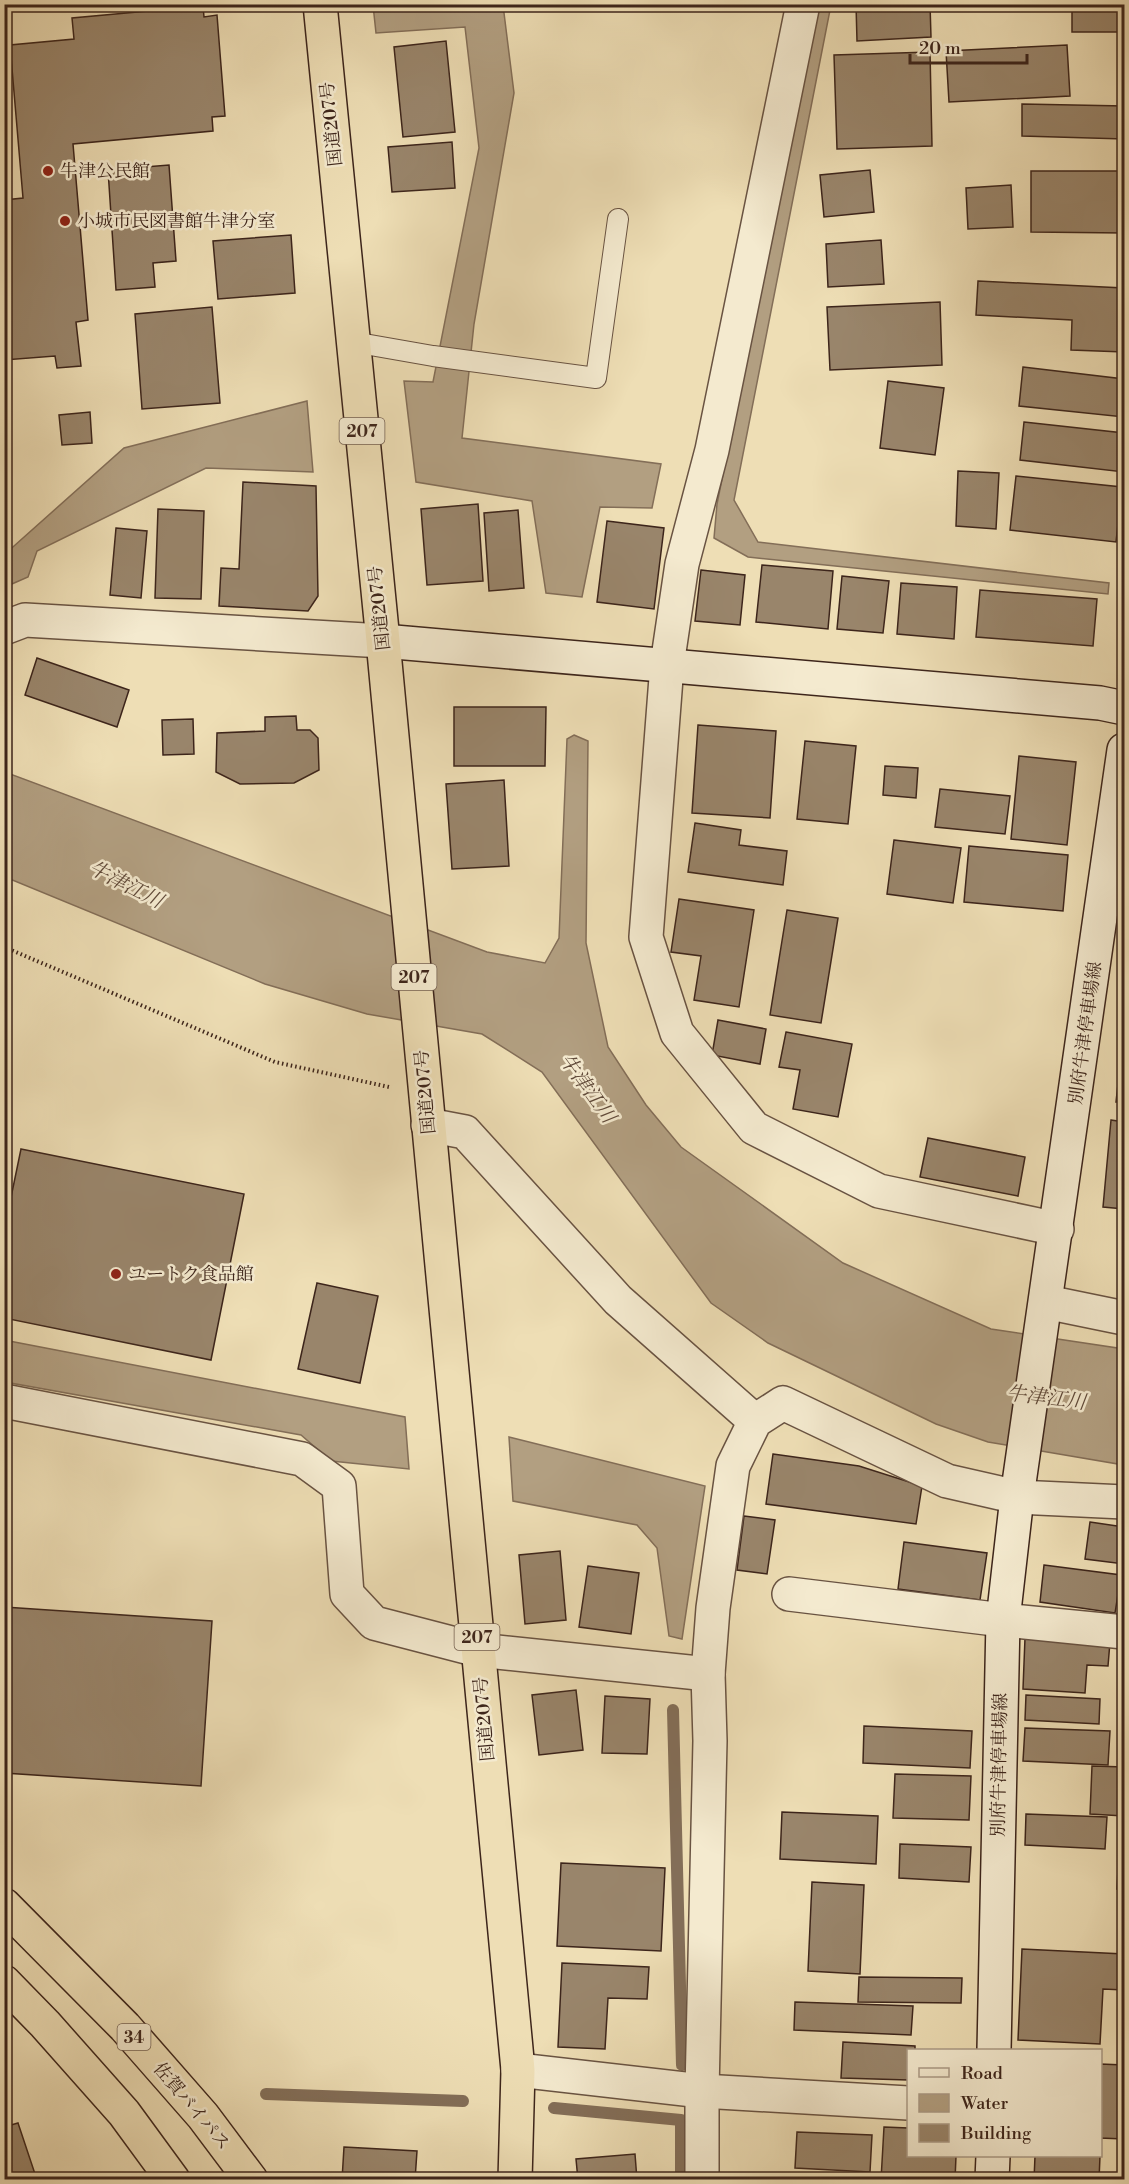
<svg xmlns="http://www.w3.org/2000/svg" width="1129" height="2184" font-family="'Libre Bodoni','Noto Serif JP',serif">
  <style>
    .water { fill: #b29f81; stroke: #836e58; stroke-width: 1.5 }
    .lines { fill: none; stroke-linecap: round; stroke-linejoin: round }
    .stream { stroke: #836e58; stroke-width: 12 }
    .building { fill: #99856b; stroke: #3d251b; stroke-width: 1.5 }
    .lane-casing { stroke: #695342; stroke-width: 22 }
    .street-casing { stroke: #695342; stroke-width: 36 }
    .secondary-casing { stroke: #3d251b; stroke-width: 36 }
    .highway-casing { stroke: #3d251b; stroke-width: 36 }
    .path { stroke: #3d251b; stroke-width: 4; stroke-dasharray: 1.5 3; stroke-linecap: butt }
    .lane { stroke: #f4eacf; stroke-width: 20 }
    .street { stroke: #f4eacf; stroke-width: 33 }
    .secondary { stroke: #f4eacf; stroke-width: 33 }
    .highway { stroke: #eedeb5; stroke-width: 33 }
    .poi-dot { fill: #8f2418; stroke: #f4eacf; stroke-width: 2 }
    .labels { text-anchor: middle; stroke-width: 5; stroke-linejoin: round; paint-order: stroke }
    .shield { fill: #f4eacf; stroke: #746051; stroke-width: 1.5 }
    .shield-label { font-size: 16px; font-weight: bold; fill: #3d251b }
    .street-label { font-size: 18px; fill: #3d251b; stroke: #f4eacf }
    .poi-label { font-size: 18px; fill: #3d251b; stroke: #f4eacf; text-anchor: start }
    .water-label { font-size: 20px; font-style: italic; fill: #604a3a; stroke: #f4eacf }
  </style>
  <rect width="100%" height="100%" fill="#eedeb5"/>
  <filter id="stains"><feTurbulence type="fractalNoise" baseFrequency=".00333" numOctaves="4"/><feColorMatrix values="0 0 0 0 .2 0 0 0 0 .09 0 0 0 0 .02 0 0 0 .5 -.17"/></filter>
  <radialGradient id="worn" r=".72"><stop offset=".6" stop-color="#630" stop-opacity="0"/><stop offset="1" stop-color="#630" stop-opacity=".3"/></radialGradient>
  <g class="water">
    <path d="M373,5H503L514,93L474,324L462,438L661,464L652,508L600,507L582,597L546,593L532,501L416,482L404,381L433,382L479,148L465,27L376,33Z"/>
    <path d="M817,5H831L734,500L758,542L1109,583L1108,594L748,557L714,538L717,504Z"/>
    <path d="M307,401L313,472L206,468L37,551L28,577L5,587V554L124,448Z"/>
    <path d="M574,735L588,741L586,943L608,1047L646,1105L681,1147L843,1263L991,1329L1124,1349V1465L988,1442L936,1424L768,1343L711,1303L542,1072L482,1034L367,1014L265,984L5,877V772L487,952L545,963L559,938L567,739Z"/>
    <path d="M4,1340L405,1417L409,1469L331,1461L301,1435L5,1382Z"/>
    <path d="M509,1437L705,1486L682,1639L669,1636L657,1548L637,1525L513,1501Z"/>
  </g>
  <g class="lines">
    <g class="stream">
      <path d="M673,1710L682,2065"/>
      <path d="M266,2094L463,2101"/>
      <path d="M554,2108L681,2120V2180"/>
    </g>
  </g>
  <g class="building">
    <path d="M856,4H930L931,37L857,41Z"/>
    <rect x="1072" y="4" width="52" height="28"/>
    <path d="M203,6L204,17L217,15L225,116L212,117L213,131L73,144L88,320L76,322L81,366L57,368L55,356L4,360V200L23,198L10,45L74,39L72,18Z"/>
    <path d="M446,41L455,132L403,137L394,47Z"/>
    <path d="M1067,45L1070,96L949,102L946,51Z"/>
    <path d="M930,52L932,146L837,149L834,55Z"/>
    <path d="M1022,104L1124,106V139L1022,136Z"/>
    <path d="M452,142L455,188L392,192L388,147Z"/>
    <path d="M169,165L176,261L153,263L155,287L116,290L108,170Z"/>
    <path d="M870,170L874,212L824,217L820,175Z"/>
    <path d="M1031,171H1124V233L1031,232Z"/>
    <path d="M1011,185L1013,227L968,229L966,188Z"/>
    <path d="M291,235L295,293L218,299L213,241Z"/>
    <path d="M881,240L884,284L828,287L826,244Z"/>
    <path d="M978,281L1124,288V352L1071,350L1072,320L976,315Z"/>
    <path d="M940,302L942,365L830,370L827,307Z"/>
    <path d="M212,307L220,403L142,409L135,314Z"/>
    <path d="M1023,367L1124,379V417L1019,406Z"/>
    <path d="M888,381L944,388L935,455L880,448Z"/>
    <path d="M90,412L92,443L62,445L59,415Z"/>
    <path d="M1024,422L1124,433V472L1020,460Z"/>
    <path d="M958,471L999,473L996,529L956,526Z"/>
    <path d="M1016,476L1122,487L1116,542L1010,530Z"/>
    <path d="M243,482L316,486L318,596L308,611L219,606L221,568L239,569Z"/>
    <path d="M478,504L483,581L427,585L421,509Z"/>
    <path d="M158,509L204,511L201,599L155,598Z"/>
    <path d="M518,510L524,588L489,591L484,513Z"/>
    <path d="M607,521L664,528L654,609L597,602Z"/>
    <path d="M116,528L147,531L141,598L110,595Z"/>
    <path d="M762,565L833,571L828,629L756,622Z"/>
    <path d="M701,570L745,575L740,625L695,621Z"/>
    <path d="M842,576L889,581L883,633L837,629Z"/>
    <path d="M901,583L957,587L954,639L897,634Z"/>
    <path d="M980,590L1097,599L1093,646L976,637Z"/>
    <path d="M37,658L129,690L117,727L25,695Z"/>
    <path d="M454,707H546L545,766H454Z"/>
    <path d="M296,716L297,730H310L318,738L319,770L294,783L240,784L216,772L217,733L265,731V717Z"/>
    <path d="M193,719L194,754L163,755L162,720Z"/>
    <path d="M698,725L776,731L770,818L692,813Z"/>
    <path d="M805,741L856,746L848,824L797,819Z"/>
    <path d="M1019,756L1076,762L1067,845L1011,839Z"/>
    <path d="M885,766L918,768L916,798L883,795Z"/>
    <path d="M504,780L509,866L452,869L446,784Z"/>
    <path d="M940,789L1010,796L1005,834L935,827Z"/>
    <path d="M695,823L741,830L739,845L787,851L783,885L688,872Z"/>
    <path d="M894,840L961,848L953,903L887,894Z"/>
    <path d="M969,846L1068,855L1063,911L964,902Z"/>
    <path d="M679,899L754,910L739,1007L694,1000L701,956L671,952Z"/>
    <path d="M787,910L838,918L821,1023L770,1015Z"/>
    <path d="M718,1020L766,1029L760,1064L712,1055Z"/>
    <path d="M786,1032L852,1044L838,1117L793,1109L800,1070L779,1067Z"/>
    <path d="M1121,1057H1124V1102H1116Z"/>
    <path d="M1111,1120L1124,1122V1209L1103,1207Z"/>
    <path d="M928,1138L1025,1157L1018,1196L920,1177Z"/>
    <path d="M21,1149L244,1194L211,1360L4,1318V1231Z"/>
    <path d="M317,1283L378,1296L360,1383L298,1369Z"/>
    <path d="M773,1454L859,1466L922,1486L916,1524L766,1504Z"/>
    <path d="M744,1516L775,1520L767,1574L737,1570Z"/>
    <path d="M1090,1522L1124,1527V1564L1085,1559Z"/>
    <path d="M904,1542L987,1553L980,1600L898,1589Z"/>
    <path d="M560,1551L566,1620L525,1624L519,1555Z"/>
    <path d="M1044,1565L1121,1575L1115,1613L1040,1602Z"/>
    <path d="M588,1566L639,1573L631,1634L579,1627Z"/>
    <path d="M4,1607L212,1621L201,1786L4,1773Z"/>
    <path d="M1025,1638L1110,1642L1108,1666L1087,1665L1085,1693L1023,1689Z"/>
    <path d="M576,1690L583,1750L539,1755L532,1695Z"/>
    <path d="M1026,1695L1100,1699L1099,1724L1025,1720Z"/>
    <path d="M605,1696L650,1699L647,1754L602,1753Z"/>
    <path d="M864,1726L972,1731L970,1768L863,1763Z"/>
    <path d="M1025,1728L1110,1731L1108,1765L1023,1761Z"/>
    <path d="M1092,1766L1124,1767V1816L1090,1814Z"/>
    <path d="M895,1774L971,1776L969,1820L893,1818Z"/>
    <path d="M782,1812L878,1816L876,1864L780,1859Z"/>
    <path d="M1026,1814L1107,1817L1105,1849L1025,1845Z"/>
    <path d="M1120,1830L1124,1831V1890L1117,1889Z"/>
    <path d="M900,1844L971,1847L969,1882L899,1878Z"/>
    <path d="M561,1863L665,1868L661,1951L557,1946Z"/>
    <path d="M812,1882L864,1885L860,1974L808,1971Z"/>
    <path d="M1022,1949L1124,1954V1990L1103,1989L1100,2044L1018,2040Z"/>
    <path d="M562,1963L649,1967L647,1999L608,1998L605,2049L558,2047Z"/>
    <path d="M859,1977L962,1978L961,2003L858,2002Z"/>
    <path d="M795,2002L913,2006L911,2035L794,2030Z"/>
    <path d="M843,2042L915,2046V2050H908V2080L841,2078Z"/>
    <path d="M1100,2064L1124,2065V2139L1100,2138Z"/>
    <path d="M18,2123L37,2180H4V2127Z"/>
    <path d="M884,2127L908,2128V2156H956L955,2180H881Z"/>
    <path d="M797,2132L872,2135L870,2172L795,2168Z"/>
    <path d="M344,2147L417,2151L415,2180H342Z"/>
    <path d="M635,2154L637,2180H578L576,2159Z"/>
    <path d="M1035,2156H1100L1099,2180H1034Z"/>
  </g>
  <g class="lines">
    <defs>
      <path id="lane" d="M353,342L433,356L596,378L618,219"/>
      <g id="street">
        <path d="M803,4L712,450L682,564L667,665L646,937L677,1033L754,1128L879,1191L1057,1229"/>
        <path d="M4,628L25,620L383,641"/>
        <path d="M428,1125L465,1132L618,1300L755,1421"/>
        <path d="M1046,1302L1124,1318"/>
        <path d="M4,1401L302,1459L339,1486L347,1594L374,1623L478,1650L708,1674"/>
        <path d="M789,1594L1003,1620L1124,1632"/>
        <path d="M518,2070L702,2091L908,2103"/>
        <path d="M702,2180V2091L710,1741L708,1674L713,1608L733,1466L755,1421L783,1403L947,1481L1017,1497L1124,1502"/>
      </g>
      <g id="secondary">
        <path d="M383,641L1100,703L1124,708"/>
        <path d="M994,2050L1003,1620L1017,1497L1124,750"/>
        <path d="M992,2180L993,2156"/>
      </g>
      <g id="highway">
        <path d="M320,4L383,641L518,2070L515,2180"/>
        <path d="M4,1905L125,2027L203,2116L251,2180"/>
        <path d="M4,1982L45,2024L124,2113L173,2180"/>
      </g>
    </defs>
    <use href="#lane" class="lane-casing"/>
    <use href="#street" class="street-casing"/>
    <use href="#secondary" class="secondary-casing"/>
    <use href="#highway" class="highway-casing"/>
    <path class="path" d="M4,947L275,1062L389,1087"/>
    <use href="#lane" class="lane"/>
    <use href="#street" class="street"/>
    <use href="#secondary" class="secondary"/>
    <use href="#highway" class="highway"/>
  </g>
  <g class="poi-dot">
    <circle cx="48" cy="171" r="6"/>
    <circle cx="65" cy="221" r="6"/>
    <circle cx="116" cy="1274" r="6"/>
  </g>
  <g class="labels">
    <g class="shield">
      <rect x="339.5" y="418" width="45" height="26" rx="4.5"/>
      <rect x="391.5" y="964" width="45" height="26" rx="4.5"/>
      <rect x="454.5" y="1624" width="45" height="26" rx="4.5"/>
      <rect x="117.5" y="2024" width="33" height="26" rx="4.5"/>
    </g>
    <g class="shield-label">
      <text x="362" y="437">207</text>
      <text x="414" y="983">207</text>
      <text x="477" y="1643">207</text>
      <text x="134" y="2043">34</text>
    </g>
    <g class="street-label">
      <text transform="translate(331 124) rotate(-96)" y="6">国道207号</text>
      <text transform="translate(379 608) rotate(-96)" y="6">国道207号</text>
      <text transform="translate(1085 1033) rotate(-82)" y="6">別府牛津停車場線</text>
      <text transform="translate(425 1092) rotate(-95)" y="6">国道207号</text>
      <text transform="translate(484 1719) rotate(-95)" y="6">国道207号</text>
      <text transform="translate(999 1765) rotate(-89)" y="6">別府牛津停車場線</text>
      <text transform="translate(192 2106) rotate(50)" y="6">佐賀バイパス</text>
    </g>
    <g class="poi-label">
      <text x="60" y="177">牛津公民館</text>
      <text x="77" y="227">小城市民図書館牛津分室</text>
      <text x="128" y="1280">ユートク食品館</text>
    </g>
    <g class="water-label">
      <text transform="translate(126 884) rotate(27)" y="7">牛津江川</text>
      <text transform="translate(588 1088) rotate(54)" y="7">牛津江川</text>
      <text transform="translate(1046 1397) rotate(7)" y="7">牛津江川</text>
    </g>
  </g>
  <rect width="1129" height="2184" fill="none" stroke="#eedeb5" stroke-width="24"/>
  <rect x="6" y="6" width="1117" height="2172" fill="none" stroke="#3d251b" stroke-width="3"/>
  <rect x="12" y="12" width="1105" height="2160" fill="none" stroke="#3d251b" stroke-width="1.5"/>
  <rect x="907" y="2049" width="195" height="108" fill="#f4eacf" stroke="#ab9b87" stroke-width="1.5"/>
  <rect x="919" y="2068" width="30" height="9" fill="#f4eacf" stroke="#ab9b87" stroke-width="1.5"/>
  <text x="961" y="2079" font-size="18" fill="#3d251b">Road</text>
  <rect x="919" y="2094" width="30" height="18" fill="#b29f81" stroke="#ab9b87" stroke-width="1.5"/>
  <text x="961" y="2109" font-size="18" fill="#3d251b">Water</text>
  <rect x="919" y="2124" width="30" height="18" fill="#99856b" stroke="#ab9b87" stroke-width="1.5"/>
  <text x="961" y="2139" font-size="18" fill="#3d251b">Building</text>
  <path d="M910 54v9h117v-9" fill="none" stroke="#3d251b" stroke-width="3"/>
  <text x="919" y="54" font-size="18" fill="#3d251b" stroke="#f4eacf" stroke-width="4.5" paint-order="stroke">20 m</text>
  <rect width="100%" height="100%" filter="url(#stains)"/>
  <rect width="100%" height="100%" fill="url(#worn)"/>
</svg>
